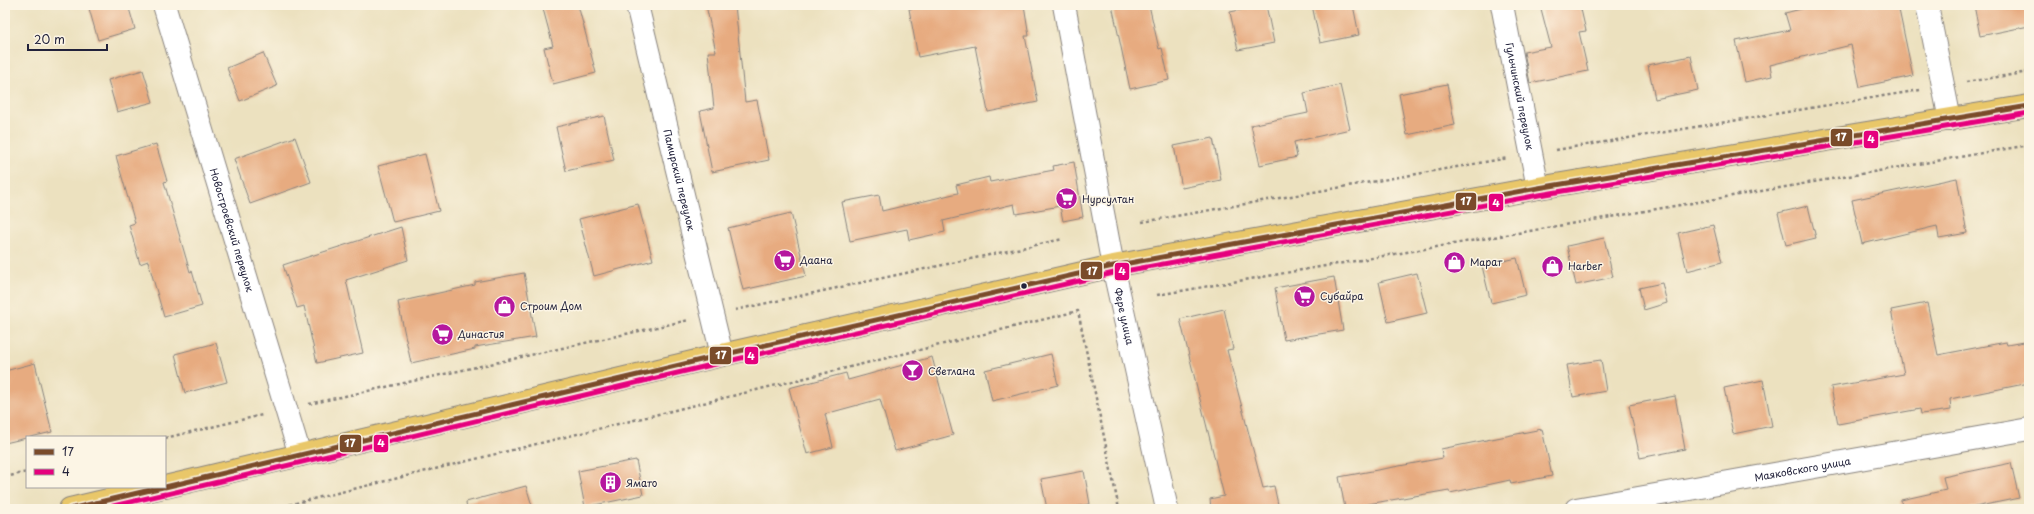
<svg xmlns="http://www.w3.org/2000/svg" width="2034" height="514" font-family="'Playpen Sans',sans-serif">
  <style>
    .building { fill: #e7ab80 }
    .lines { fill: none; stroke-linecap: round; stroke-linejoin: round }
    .minor-casing { stroke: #87827d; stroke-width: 24 }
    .major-casing { stroke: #87827d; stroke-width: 24 }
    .path { stroke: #87827d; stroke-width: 2.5; stroke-dasharray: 3 3; stroke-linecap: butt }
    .minor { stroke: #fff; stroke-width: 22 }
    .major { stroke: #e9c769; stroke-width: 22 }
    .bus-1-casing { stroke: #fcf5e5; stroke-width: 8 }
    .bus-2-casing { stroke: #fcf5e5; stroke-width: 8 }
    .bus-1 { stroke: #7a4b2a; stroke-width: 5 }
    .bus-2 { stroke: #e5007d; stroke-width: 5 }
    .bus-dot { fill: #22223b; stroke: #fcf5e5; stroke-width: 1.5 }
    .labels { text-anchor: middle; stroke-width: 3; stroke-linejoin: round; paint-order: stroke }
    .street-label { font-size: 10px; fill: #22223b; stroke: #fcf5e5 }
    .poi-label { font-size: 10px; fill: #22223b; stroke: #fcf5e5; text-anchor: start }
    .line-badge { stroke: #fcf5e5; stroke-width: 1.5 }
    .badge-label { font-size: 11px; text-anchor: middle; font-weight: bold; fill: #fff }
  </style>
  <rect width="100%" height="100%" fill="#fcf5e5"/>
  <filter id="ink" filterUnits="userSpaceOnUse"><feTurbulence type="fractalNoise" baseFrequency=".025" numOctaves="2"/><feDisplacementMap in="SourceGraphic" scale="8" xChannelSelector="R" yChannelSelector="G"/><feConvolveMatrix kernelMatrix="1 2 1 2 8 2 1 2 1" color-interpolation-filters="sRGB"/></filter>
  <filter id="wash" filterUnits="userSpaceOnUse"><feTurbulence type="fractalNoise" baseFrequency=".012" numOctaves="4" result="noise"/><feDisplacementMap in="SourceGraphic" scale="16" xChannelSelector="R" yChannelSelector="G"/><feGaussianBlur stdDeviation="0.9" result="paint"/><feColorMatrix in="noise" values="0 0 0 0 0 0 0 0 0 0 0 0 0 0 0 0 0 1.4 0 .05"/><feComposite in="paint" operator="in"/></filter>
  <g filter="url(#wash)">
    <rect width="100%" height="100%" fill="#ece1bf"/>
    <g id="blocks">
      <g class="building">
        <path d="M88,5H128L135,29L98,40Z"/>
        <path d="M542,5H578L596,73L553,84L544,48L553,46Z"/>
        <path d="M706,5H735L745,102L757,100L769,160L712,172L700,111L714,108L708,52H716Z"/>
        <path d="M930,5H1024L1029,36H1025L1038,102L988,112L975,46L918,57L909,9Z"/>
        <path d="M1112,5H1149L1159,49L1162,48L1169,80L1130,89Z"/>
        <path d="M1266,5L1274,43L1238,50L1230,12Z"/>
        <path d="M1312,5H1353L1359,35L1320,43Z"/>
        <path d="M1540,5H1580L1586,31L1579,32L1588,71L1530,83L1524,52L1551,47Z"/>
        <path d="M1817,5H1898L1913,76L1860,87L1851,45L1770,65L1772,76L1745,82L1736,41L1790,30L1785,13Z"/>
        <path d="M1974,5H2029V26L1980,36Z"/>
        <path d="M263,53L277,86L240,101L227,68Z"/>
        <path d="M1691,56L1698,90L1655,99L1648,65Z"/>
        <path d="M143,70L153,102L117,112L108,80Z"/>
        <path d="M1447,84L1455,125L1407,135L1399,94Z"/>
        <path d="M1340,85L1350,129L1294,142L1297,157L1260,165L1251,125L1308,113L1304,93Z"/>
        <path d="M604,116L614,160L566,171L556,127Z"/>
        <path d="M295,137L311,182L250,204L234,159Z"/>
        <path d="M1213,138L1221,180L1182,188L1174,146Z"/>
        <path d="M156,144L167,181L164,182L190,272L192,271L202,306L164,317L148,261L140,264L129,225L135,223L116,156Z"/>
        <path d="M425,154L439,211L393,222L378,166Z"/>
        <path d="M1074,162L1083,217L1063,221L1060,206L1016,214L1014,204L943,221L945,232L909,240L907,229L850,241L842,202L879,195L882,211L958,193L956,185L989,177L990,182L1054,170L1053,166Z"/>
        <path d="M1957,178L1967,233L1939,238L1937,226L1862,244L1852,200Z"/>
        <path d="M638,204L653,260L594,276L579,219Z"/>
        <path d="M1808,206L1816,238L1786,245L1778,213Z"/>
        <path d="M791,213L806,276L743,290L728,228Z"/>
        <path d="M1713,225L1722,262L1687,271L1678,233Z"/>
        <path d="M401,227L408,260L346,280L363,353L317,363L304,306L297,308L283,265Z"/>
        <path d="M1604,238L1613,277L1576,285L1567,246Z"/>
        <path d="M1517,258L1526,295L1491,303L1482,266Z"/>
        <path d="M524,273L536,337L475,347V349L411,363L398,302L475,285V282Z"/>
        <path d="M1417,273L1427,313L1388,322L1379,282Z"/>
        <path d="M1334,277L1343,330L1284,340L1275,288Z"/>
        <path d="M1662,283L1667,303L1644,310L1639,288Z"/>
        <path d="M1927,303L1938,355L2006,342L2007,345L2029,341V383L1950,399L1951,410L1921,414L1920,409L1838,424L1831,387L1904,374L1891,310Z"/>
        <path d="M1224,309L1233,349L1227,350L1263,488L1274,486L1279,509H1211L1210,499L1224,496L1180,319Z"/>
        <path d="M216,343L227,382L185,393L175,354Z"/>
        <path d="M1051,354L1058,385L992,401L985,370Z"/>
        <path d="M932,357L953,435L895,451L880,399L825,414L833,447L807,454L789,388L846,373L848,380Z"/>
        <path d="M1601,360L1606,391L1573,397L1567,365Z"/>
        <path d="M35,363L52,432L5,443V371Z"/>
        <path d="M1763,380L1772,426L1733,434L1724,388Z"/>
        <path d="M1675,396L1685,449L1640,458L1629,405Z"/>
        <path d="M1542,429L1552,476L1511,484L1510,480L1450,493L1449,490L1345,508L1339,477L1443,458L1441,449Z"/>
        <path d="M636,460L643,495L585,507L578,471Z"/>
        <path d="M2011,463L2019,498L1965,509H1902L1901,500L1946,490L1943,477Z"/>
        <path d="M1084,471L1090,504L1065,509H1047L1041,479Z"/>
        <path d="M526,486L533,509H467L466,502Z"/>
      </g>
    </g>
  </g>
  <g filter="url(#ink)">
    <use href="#blocks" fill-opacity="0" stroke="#87827d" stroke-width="1"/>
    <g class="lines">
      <defs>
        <g id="minor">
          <path id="s1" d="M164,5L300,455"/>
          <path id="s2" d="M637,5L722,355"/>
          <path id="s3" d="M1064,5L1113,266L1167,509"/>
          <path id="s4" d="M1502,5L1538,188"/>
          <path d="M1927,5L1950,120"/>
          <path id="s5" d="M1576,509L2029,429"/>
        </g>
        <g id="major">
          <path d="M165,487L722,355L1113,266L1538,188L2029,106"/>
          <path d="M70,509L163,487"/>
        </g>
      </defs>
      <use href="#minor" class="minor-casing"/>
      <use href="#major" class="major-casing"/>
      <g class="path">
        <path d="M1966,82L2029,72"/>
        <path d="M1556,150L1920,90"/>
        <path d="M1142,222L1508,158"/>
        <path d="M1157,295L2029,145"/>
        <path d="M735,310L1063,239"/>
        <path d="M309,404L689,320"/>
        <path d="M165,438L262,415"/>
        <path d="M5,477L27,472"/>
        <path d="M272,509L1078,311L1119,509"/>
      </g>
      <use href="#minor" class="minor"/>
      <use href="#major" class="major"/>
      <defs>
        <g id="bus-1">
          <path d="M165,487L722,355L1113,266L1538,188L2029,106"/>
          <path d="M70,509L163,487"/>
        </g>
        <g id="bus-2">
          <path d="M167,494L724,362L1114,273L1539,195L2029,113"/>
          <path d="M100,509L165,494"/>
        </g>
      </defs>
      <use href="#bus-1" class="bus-1-casing"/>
      <use href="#bus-2" class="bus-2-casing"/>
      <use href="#bus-1" class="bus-1"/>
      <use href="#bus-2" class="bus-2"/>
    </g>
  </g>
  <defs>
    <symbol id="supermarket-disc" viewBox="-11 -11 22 22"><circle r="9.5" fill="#b5179e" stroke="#fcf5e5"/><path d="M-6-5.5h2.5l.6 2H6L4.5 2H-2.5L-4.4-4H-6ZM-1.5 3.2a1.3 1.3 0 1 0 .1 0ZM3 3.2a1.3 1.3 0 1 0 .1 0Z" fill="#fff"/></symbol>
    <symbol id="shop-disc" viewBox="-11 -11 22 22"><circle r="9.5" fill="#b5179e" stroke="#fcf5e5"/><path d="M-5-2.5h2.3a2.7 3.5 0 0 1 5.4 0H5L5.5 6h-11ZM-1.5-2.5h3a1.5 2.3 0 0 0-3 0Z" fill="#fff"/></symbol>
    <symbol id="bar-disc" viewBox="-11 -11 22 22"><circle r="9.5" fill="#b5179e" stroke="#fcf5e5"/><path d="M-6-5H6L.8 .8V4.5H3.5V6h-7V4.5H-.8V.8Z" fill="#fff"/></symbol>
    <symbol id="building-disc" viewBox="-11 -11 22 22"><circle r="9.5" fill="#b5179e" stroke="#fcf5e5"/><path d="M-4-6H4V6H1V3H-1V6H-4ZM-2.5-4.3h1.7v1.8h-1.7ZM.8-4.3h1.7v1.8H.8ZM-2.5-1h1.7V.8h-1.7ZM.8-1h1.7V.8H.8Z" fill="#fff"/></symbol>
  </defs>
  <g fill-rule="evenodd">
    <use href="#supermarket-disc" x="1054" y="186" width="25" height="25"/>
    <use href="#supermarket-disc" x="772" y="248" width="25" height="25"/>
    <use href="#shop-disc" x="1442" y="250" width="25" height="25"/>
    <use href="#shop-disc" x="1540" y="254" width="25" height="25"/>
    <use href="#supermarket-disc" x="1292" y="284" width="25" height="25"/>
    <use href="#shop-disc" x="492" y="294" width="25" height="25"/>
    <use href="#supermarket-disc" x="430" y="322" width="25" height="25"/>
    <use href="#bar-disc" x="900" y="358" width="25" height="25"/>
    <use href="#building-disc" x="598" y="470" width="25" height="25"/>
  </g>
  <circle class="bus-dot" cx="1024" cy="286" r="3.5"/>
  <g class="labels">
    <g class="street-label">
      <text dy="4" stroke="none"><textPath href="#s4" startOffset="93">Гульчинский переулок</textPath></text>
      <text dy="4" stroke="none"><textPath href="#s2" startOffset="180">Памирский переулок</textPath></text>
      <text dy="4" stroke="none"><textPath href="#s1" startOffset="235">Новостроевский переулок</textPath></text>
      <text dy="4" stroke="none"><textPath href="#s3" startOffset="317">Фере улица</textPath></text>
      <text dy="4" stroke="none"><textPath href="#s5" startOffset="230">Маяковского улица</textPath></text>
    </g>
    <g class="poi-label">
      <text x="1082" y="203">Нурсултан</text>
      <text x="800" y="264">Даана</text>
      <text x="1470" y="266">Марат</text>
      <text x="1568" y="270">Harber</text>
      <text x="1320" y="300">Субайра</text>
      <text x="520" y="310">Строим Дом</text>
      <text x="458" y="338">Династия</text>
      <text x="928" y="375">Светлана</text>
      <text x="626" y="487">Ямато</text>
    </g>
  </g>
  <g class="line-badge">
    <rect x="1830" y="128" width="23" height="19" rx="4" fill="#7a4b2a"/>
    <rect x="1863" y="130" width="16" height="19" rx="4" fill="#e5007d"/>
    <rect x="1455" y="192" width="22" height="19" rx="4" fill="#7a4b2a"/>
    <rect x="1488" y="193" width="16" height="19" rx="4" fill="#e5007d"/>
    <rect x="1080" y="261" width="23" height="19" rx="4" fill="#7a4b2a"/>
    <rect x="1114" y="262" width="16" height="19" rx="4" fill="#e5007d"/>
    <rect x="709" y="346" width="23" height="19" rx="4" fill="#7a4b2a"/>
    <rect x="744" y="346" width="15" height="19" rx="4" fill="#e5007d"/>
    <rect x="339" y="434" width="23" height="19" rx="4" fill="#7a4b2a"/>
    <rect x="373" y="434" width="16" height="19" rx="4" fill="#e5007d"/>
  </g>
  <g class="badge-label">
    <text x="1841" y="141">17</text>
    <text x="1871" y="143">4</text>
    <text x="1466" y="205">17</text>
    <text x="1496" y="207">4</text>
    <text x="1092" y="275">17</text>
    <text x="1122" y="275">4</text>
    <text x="721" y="359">17</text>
    <text x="751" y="360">4</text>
    <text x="350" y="447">17</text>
    <text x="381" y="447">4</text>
  </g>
  <rect width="2034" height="514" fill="none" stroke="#fcf5e5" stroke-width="20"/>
  <rect x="26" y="436" width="140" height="52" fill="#fcf5e5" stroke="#a5a1a1"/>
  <rect x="34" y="449" width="20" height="6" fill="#7a4b2a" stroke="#a5a1a1"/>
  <text x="62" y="456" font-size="12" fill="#22223b">17</text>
  <rect x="34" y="469" width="20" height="6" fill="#e5007d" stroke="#a5a1a1"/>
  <text x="62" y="476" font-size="12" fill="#22223b">4</text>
  <path d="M28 44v6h79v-6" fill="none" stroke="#22223b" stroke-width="2"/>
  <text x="34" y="44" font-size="12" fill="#22223b" stroke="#fcf5e5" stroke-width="3" paint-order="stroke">20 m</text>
</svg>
